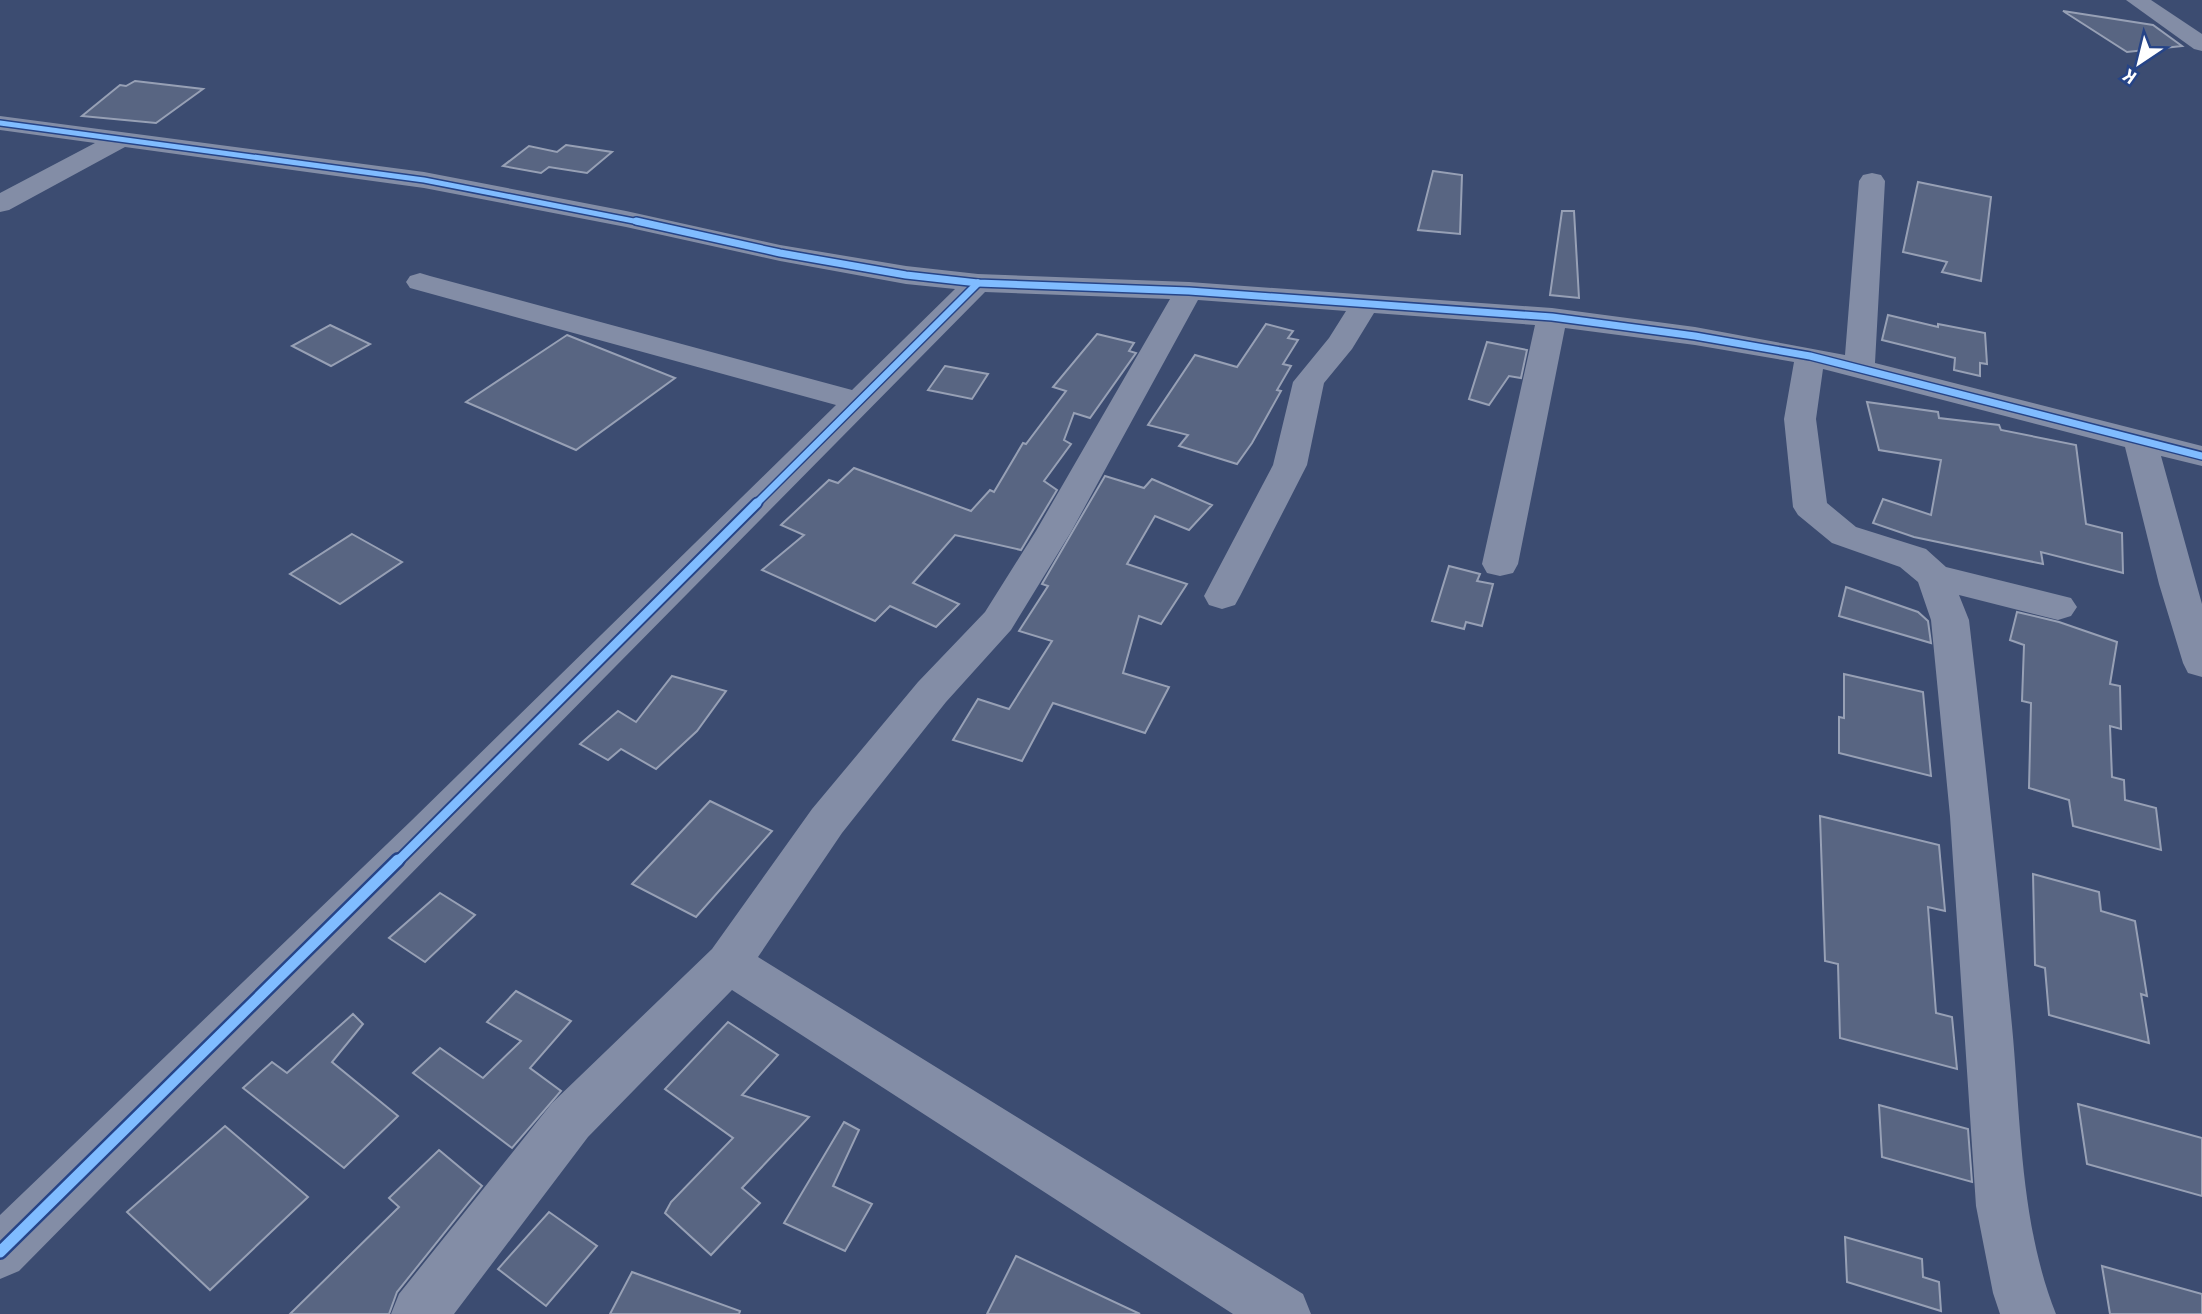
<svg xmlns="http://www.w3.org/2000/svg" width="2202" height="1314" font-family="'Titillium Web',sans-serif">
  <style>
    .building { fill: #586582; stroke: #97a0b5; stroke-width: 2 }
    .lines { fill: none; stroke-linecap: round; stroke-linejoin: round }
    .minor { fill: #838da6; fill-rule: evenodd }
    .cycleway-far3-casing { stroke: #264487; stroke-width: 8 }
    .cycleway-far2-casing { stroke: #264487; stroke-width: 10 }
    .cycleway-far1-casing { stroke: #264487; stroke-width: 13 }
    .cycleway-casing { stroke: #264487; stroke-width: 16 }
    .cycleway-far3 { stroke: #80bcff; stroke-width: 5 }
    .cycleway-far2 { stroke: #80bcff; stroke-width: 7 }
    .cycleway-far1 { stroke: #80bcff; stroke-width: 9 }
    .cycleway { stroke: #80bcff; stroke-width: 11 }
  </style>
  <rect width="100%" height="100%" fill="#3c4c71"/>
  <g class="building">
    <path d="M2063,11L2153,25L2182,46L2127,52Z"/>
    <path d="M135,81L203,89L156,123L82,116L120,85L126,86Z"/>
    <path d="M566,145L612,152L587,173L549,167L541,173L503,166L529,146L557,152Z"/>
    <path d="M1433,171L1462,175L1460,234L1418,230Z"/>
    <path d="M1918,182L1991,197L1981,281L1942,272L1947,262L1903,252Z"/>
    <path d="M1562,211H1574L1579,298L1550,295Z"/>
    <path d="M1888,315L1938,327V324L1985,333L1987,364L1980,363V376L1954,370L1955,358L1882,340Z"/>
    <path d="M1266,324L1293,331L1288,338L1298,340L1283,364L1291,366L1277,390L1281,391L1252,443L1237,464L1179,446L1188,435L1148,425L1195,355L1237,367Z"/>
    <path d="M330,325L370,344L331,366L292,346Z"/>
    <path d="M1097,334L1134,343L1129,351L1136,353L1090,418L1074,413L1064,440L1071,444L1044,481L1057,490L1021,550L955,535L913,583L959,604L936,627L890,606L875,621L762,570L804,535L781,525L829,480L838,483L854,468L971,511L990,490L994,492L1023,443L1026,444L1066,391L1053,387Z"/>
    <path d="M567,335L675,378L576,450L466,402Z"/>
    <path d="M1487,342L1527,350L1521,378L1509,376L1489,405L1469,399Z"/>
    <path d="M945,366L988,374L972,399L928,390Z"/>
    <path d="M1867,402L1938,412L1939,418L1999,425L2001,430L2076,445L2086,524L2122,533L2123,573L2041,552L2043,564L1914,537L1873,523L1883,499L1931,515L1941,460L1879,450Z"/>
    <path d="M1105,476L1144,488L1152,479L1212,505L1189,530L1155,516L1127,564L1187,584L1161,624L1139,616L1123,673L1169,687L1145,733L1053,703L1022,761L953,740L978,699L1009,709L1052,641L1019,631L1048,586L1042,584Z"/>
    <path d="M352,534L402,562L340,604L290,574Z"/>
    <path d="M1449,566L1480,574L1477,581L1493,584L1482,626L1466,622L1464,629L1432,621Z"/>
    <path d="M1846,587L1918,612L1928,621L1931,643L1839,616Z"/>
    <path d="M2017,612L2059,622L2117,642L2110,684L2120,686L2121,729L2110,726L2112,777L2124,780L2125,800L2156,808L2161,850L2073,826L2069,800L2029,788L2031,703L2022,701L2024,645L2010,640Z"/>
    <path d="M1844,674L1923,692L1931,776L1839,753V717L1844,718Z"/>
    <path d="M672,676L726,691L697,731L656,769L621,749L608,760L580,744L618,711L636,722Z"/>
    <path d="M710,801L772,831L696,917L632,884Z"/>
    <path d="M1820,816L1939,845L1945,911L1928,907L1936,1013L1952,1017L1957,1069L1840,1038L1838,964L1825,961Z"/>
    <path d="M2033,874L2099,892L2101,911L2135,921L2147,996L2141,994L2149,1043L2049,1015L2045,968L2035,965Z"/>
    <path d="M440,893L475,915L425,962L389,938Z"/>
    <path d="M516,991L571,1021L530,1068L561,1091L512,1148L413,1073L440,1048L483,1078L521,1041L487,1022Z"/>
    <path d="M353,1014L363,1024L332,1062L398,1116L344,1168L243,1088L272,1062L287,1073Z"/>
    <path d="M728,1022L778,1055L742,1095L809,1117L742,1188L760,1203L711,1255L665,1213L671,1202L733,1138L665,1089Z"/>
    <path d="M2078,1104L2202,1138V1196L2087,1164Z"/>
    <path d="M1879,1105L1968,1129L1972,1182L1882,1157Z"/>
    <path d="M844,1122L859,1130L833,1186L872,1204L845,1251L784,1223Z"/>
    <path d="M225,1126L308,1197L210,1290L127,1212Z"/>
    <path d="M439,1150L482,1186L397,1292L389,1314H290L399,1207L389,1198Z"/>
    <path d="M549,1212L597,1246L546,1306L498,1269Z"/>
    <path d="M1845,1237L1922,1259L1923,1277L1939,1282L1941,1311L1847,1282Z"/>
    <path d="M1016,1256L1140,1314H987Z"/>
    <path d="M2102,1266L2202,1294V1314H2110Z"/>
    <path d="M632,1272L740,1311L739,1314H610Z"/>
  </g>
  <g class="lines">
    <g class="minor">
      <path d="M2126,0H2151L2202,34V51L2194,49Z"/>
      <path d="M0,116L424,172L626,211L780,245L906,266L978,274L1189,282L1552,308L1695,327L1845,355L1859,181L1863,175L1872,173L1881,175L1885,181L1875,363L2202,446V466L2161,456L2202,604V677L2188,673L2183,663L2159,584L2125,447L1823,369L1816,419L1827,503L1856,527L1926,549L1946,567L2071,598L2077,607L2071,616L2058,620L1959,595L1969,620C1985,755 1999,891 2012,1026C2021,1121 2020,1224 2056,1314H2000L1993,1293L1976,1206L1950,816L1931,620L1918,582L1900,567L1832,543L1798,515L1793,507L1784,419L1794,362L1695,345L1565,328L1518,564L1513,573L1500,576L1487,573L1482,564L1535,325L1374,313L1352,349L1324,383L1307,465L1240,596L1235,605L1222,609L1209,605L1204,596L1273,465L1293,382L1329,338L1346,311L1198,300L1071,532L1011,630L946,702L842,833L758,957L1303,1294L1311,1314H1233L732,990L588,1137L454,1314H391L399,1294L552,1103L712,949L812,809L918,682L985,612L1036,531L1170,299L985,292L19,1271L0,1279V1215L411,821L836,405L410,288L406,282L410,276L420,273L430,276L852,390L955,289L906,284L780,261L626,227L424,188L125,147L9,210L0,212V193L95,143L0,130Z"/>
    </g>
    <defs>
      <path id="cycleway-far3" d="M0,123L424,180L644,223"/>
      <g id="cycleway-far2">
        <path d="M636,221L780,253L906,275L978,283L1189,291L1552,317L1695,336L1810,356L2202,456"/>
        <path d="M755,505L978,283"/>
      </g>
      <path id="cycleway-far1" d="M397,862L757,503"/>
      <path id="cycleway" d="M0,1252L398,860"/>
    </defs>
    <use href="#cycleway-far3" class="cycleway-far3-casing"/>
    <use href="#cycleway-far2" class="cycleway-far2-casing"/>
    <use href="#cycleway-far1" class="cycleway-far1-casing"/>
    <use href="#cycleway" class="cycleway-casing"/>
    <use href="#cycleway-far3" class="cycleway-far3"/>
    <use href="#cycleway-far2" class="cycleway-far2"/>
    <use href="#cycleway-far1" class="cycleway-far1"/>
    <use href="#cycleway" class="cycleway"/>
  </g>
  <g transform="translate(2139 63) rotate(215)" stroke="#264487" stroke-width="5" paint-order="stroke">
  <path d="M0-5L12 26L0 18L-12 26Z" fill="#ffffff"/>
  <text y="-10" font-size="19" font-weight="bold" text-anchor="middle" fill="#ffffff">K</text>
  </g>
</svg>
